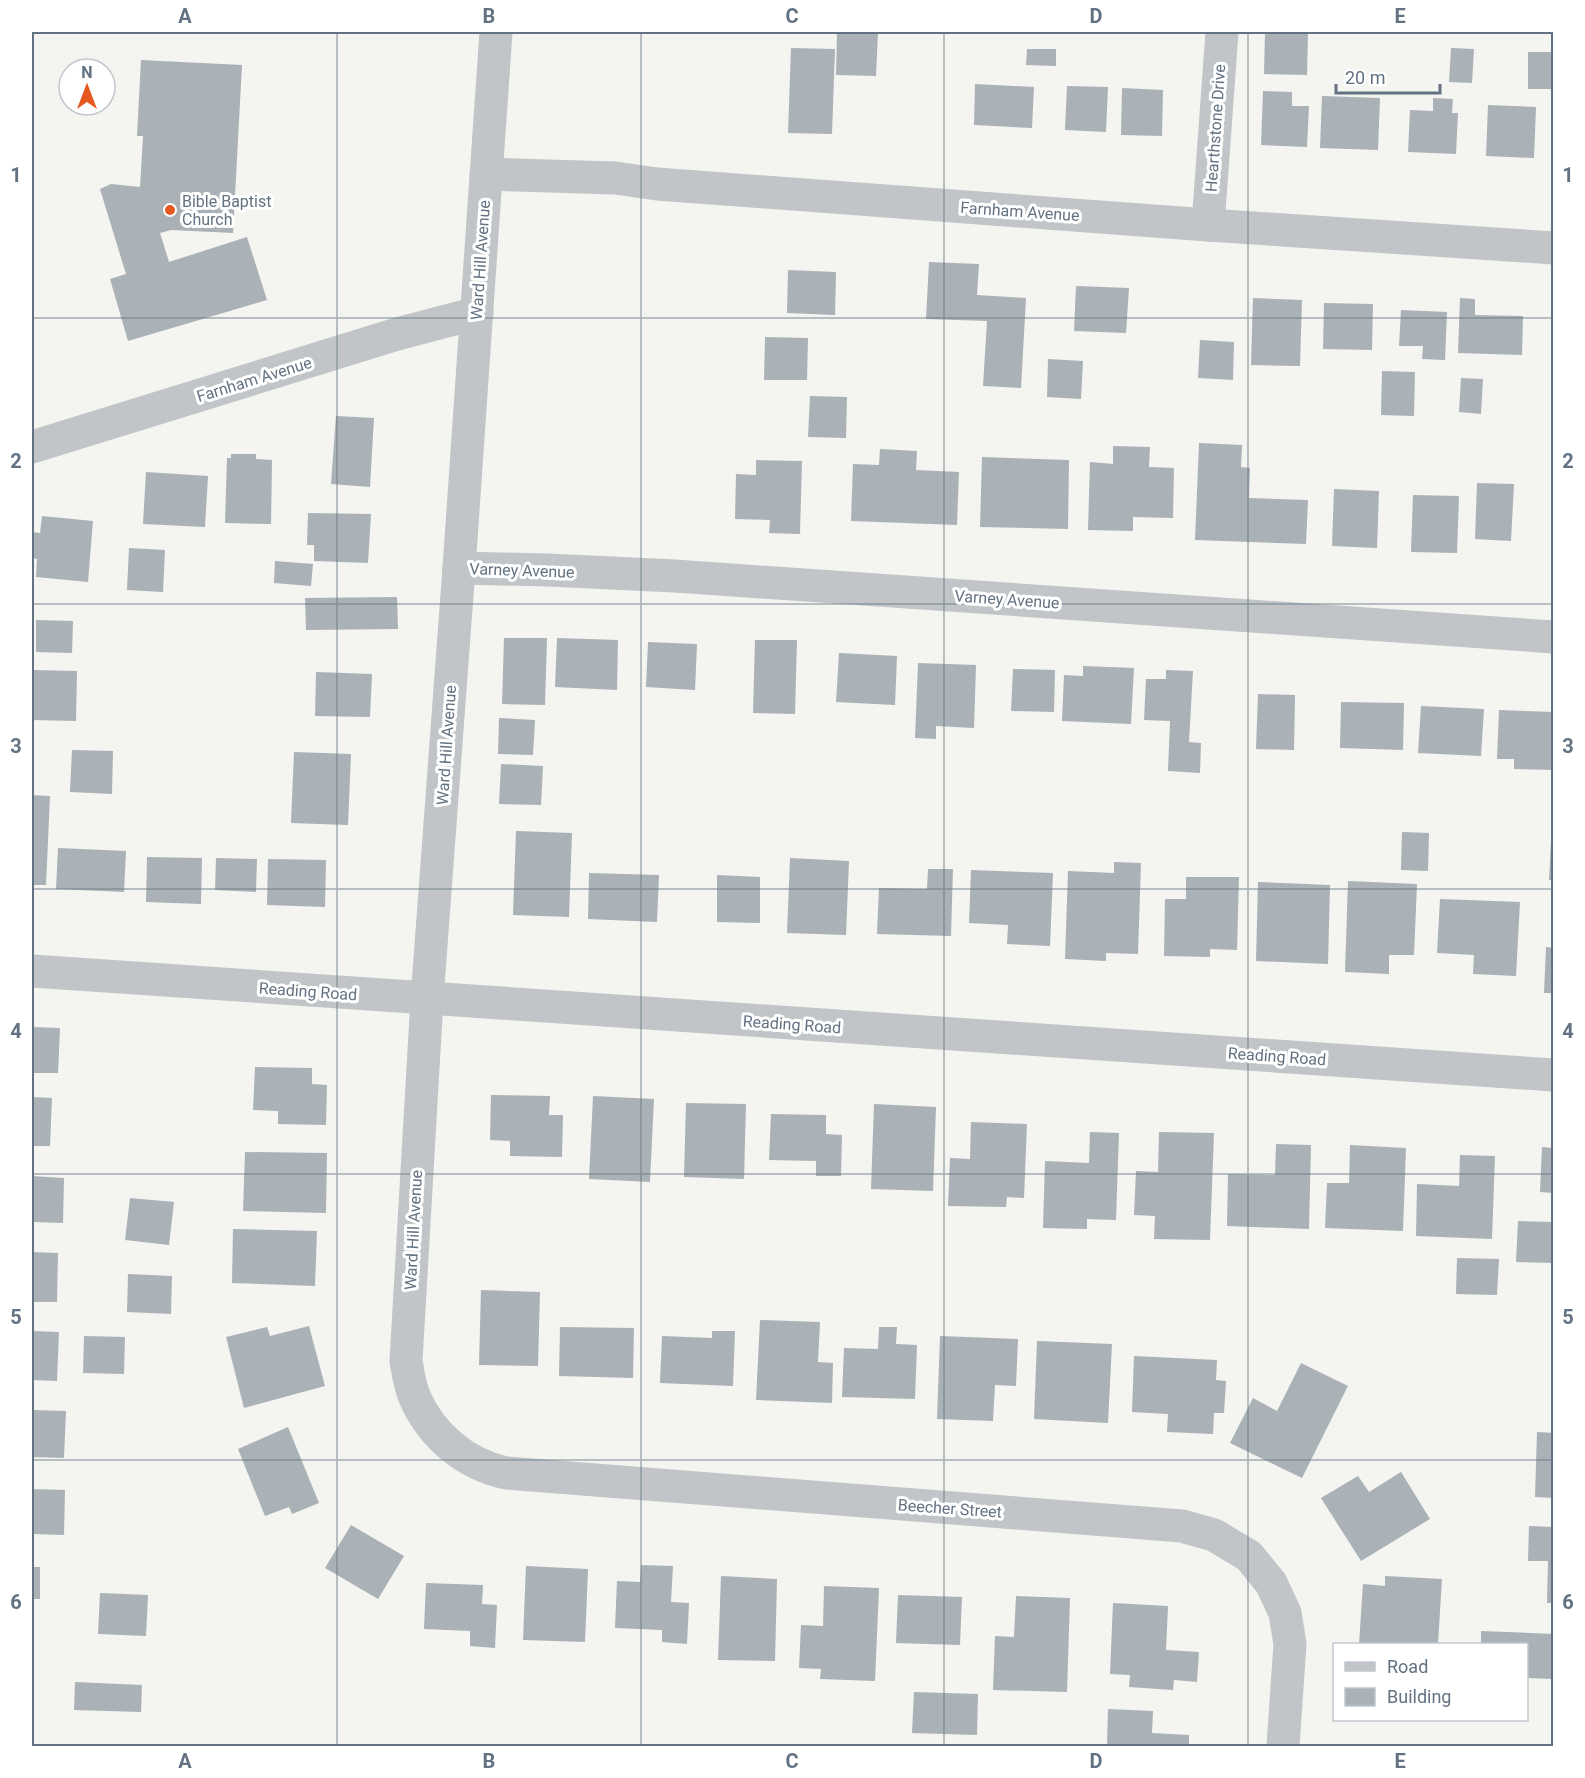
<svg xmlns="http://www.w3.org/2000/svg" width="1585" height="1778" font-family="Roboto,sans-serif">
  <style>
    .building { fill: #aab1b7 }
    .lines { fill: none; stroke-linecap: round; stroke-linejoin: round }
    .street { stroke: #c1c5c8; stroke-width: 33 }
    .grid { fill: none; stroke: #637282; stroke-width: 1.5; stroke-opacity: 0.55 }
    .poi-dot { fill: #e5581f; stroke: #fff; stroke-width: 2 }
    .labels { text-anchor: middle; stroke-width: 6; stroke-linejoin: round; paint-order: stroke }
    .street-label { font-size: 16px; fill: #637282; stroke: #fff }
    .poi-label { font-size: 16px; fill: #637282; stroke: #fff; text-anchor: start }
    .neatline { fill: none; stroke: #637282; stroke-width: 2 }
    .grid-label { font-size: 20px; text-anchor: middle; font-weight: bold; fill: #637282 }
  </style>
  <rect width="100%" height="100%" fill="#f4f4f0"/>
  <g class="building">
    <path d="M837,32H878L876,76L836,75Z"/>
    <path d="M1265,32L1308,33L1307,75L1264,74Z"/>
    <path d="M791,48L835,49L832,134L788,133Z"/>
    <path d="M1451,48L1474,49L1472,83L1449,82Z"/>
    <path d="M1027,49H1056V66L1026,65Z"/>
    <rect x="1528" y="52" width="25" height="37"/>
    <path d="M141,60L242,65L233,233L171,230L160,233L169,262L247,237L267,300L128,341L110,279L126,274L100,189L111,184L140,187L143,136H137Z"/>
    <path d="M975,84L1034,87L1032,128L974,125Z"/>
    <path d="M1067,86L1108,87L1106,132L1065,130Z"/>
    <path d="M1122,88L1163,90L1162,136L1121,135Z"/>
    <path d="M1263,91L1292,92V106H1309L1307,147L1261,145Z"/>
    <path d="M1322,96L1380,98L1378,150L1320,148Z"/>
    <path d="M1433,98L1453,99L1452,113H1458L1456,154L1408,152L1410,110L1433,111Z"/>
    <path d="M1488,105L1536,107L1534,158L1486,156Z"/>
    <path d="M929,262L979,264L977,295L1026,298L1021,388L983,386L987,321L926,319Z"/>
    <path d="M788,270L836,272L835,315L787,313Z"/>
    <path d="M1076,286L1129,288L1126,333L1074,331Z"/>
    <path d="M1253,298L1302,300L1300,366L1251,365Z"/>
    <path d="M1460,298L1475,299V315L1523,316L1522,355L1458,353Z"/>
    <path d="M1324,303L1373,304L1372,350L1323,349Z"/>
    <path d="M1401,310L1447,312L1445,360L1422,359L1423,346H1399Z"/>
    <path d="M765,337L808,338L807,380H764Z"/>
    <path d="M1200,340L1234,342L1233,380L1198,378Z"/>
    <path d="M1048,359L1083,361L1081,399L1047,397Z"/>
    <path d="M1382,371L1415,372L1414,416L1381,415Z"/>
    <path d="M1461,378L1483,379L1481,414L1459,412Z"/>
    <path d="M810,396L847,397L846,438L808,437Z"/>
    <path d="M336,416L374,418L370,487L331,484Z"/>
    <path d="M1199,443L1242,445L1241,467L1250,468L1249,498L1308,500L1306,544L1195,540Z"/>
    <path d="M1113,446L1150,447L1149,467L1174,468L1173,518L1133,517V531L1088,530L1090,462L1113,464Z"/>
    <path d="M880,449L917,451L916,470L959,472L957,525L851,521L853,464L879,465Z"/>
    <path d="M231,454H256V459L272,460L271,524L225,523L227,458H231Z"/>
    <path d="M982,457L1069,460L1068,529L980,527Z"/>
    <path d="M756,460L802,461L800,534L769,533L770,520L735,519L736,474L756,475Z"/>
    <path d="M146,472L208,476L205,527L143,524Z"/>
    <path d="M1477,483L1514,484L1511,541L1475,539Z"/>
    <path d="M1334,489L1379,491L1377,548L1332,546Z"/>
    <path d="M1413,495L1459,496L1457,553L1411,552Z"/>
    <path d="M308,513L371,514L368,563L314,561V545H307Z"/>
    <path d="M42,516L93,521L88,582L36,577L37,559L32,558V532L40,533Z"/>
    <path d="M129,548L165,550L163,592L127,590Z"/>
    <path d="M275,561L313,564L311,586L274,583Z"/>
    <path d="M397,597L398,629L306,630L305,598Z"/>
    <path d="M36,620L73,621L72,653L36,652Z"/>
    <path d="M504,638H547L545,705L502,704Z"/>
    <path d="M557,638L618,640L617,690L555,687Z"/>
    <path d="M755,640H797L795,714L753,713Z"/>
    <path d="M648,642L697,644L695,690L646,687Z"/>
    <path d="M839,653L897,656L895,705L836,702Z"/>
    <path d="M918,663L976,665L974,728L936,726V739L915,738Z"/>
    <path d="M1083,666L1134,668L1131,724L1062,721L1064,675L1083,676Z"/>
    <path d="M1013,669L1055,670L1054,712L1011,711Z"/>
    <path d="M32,670L77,671L76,721L32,720Z"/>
    <path d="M1166,670L1193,671L1189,742L1201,743L1200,773L1168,771L1170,721L1144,720L1146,679H1166Z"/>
    <path d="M316,672L372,674L370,717L315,716Z"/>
    <path d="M1258,694L1295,695L1294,750L1256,749Z"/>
    <path d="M1341,702L1404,703L1403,750L1340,748Z"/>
    <path d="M1421,706L1484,709L1481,756L1418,753Z"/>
    <path d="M1499,710L1554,712V770L1514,769V759H1497Z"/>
    <path d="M499,718L535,720L533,755L498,754Z"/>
    <path d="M72,750L113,751L112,794L70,792Z"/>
    <path d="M294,752L351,754L348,825L291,823Z"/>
    <path d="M501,764L543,766L541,805L499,804Z"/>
    <path d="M32,795L50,796L46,885H32Z"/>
    <path d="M516,831L572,833L569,917L513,915Z"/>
    <path d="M1402,832L1429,833L1428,871L1401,870Z"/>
    <path d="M1551,841H1554V880H1549Z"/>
    <path d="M58,848L126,851L124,892L56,889Z"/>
    <path d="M147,857L202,858L201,904L146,902Z"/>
    <path d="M216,858L257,859L256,892L215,890Z"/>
    <path d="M790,858L849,861L846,935L787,933Z"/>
    <path d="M268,859L326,860L325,907L267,905Z"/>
    <path d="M1114,862L1141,863L1138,954L1106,953V961L1065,959L1068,871L1114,873Z"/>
    <path d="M928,869H953L951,936L877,934L879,888L927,889Z"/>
    <path d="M971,870L1053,873L1050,946L1007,944L1008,925L969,923Z"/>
    <path d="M589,873L659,875L657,922L588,919Z"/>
    <path d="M717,875L760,877V923L717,922Z"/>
    <path d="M1186,877H1239L1237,950L1210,949V957L1164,956L1165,899H1186Z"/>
    <path d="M1348,881L1417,884L1414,955H1389V974L1345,972Z"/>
    <path d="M1258,882L1330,885L1328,964L1256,961Z"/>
    <path d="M1440,899L1520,902L1516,976L1473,974L1474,955L1437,953Z"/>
    <path d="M1546,947L1554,948V993H1544Z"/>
    <path d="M32,1027L60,1028L58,1073H32Z"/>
    <path d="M255,1067L312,1068V1084L327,1085L326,1125L278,1124V1111L253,1110Z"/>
    <path d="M491,1095L550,1096L549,1115H563L562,1157L510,1156V1141L490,1140Z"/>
    <path d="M593,1096L654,1099L650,1182L589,1179Z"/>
    <path d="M32,1097L52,1098L50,1146H32Z"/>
    <path d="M686,1103L746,1104L744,1179L684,1177Z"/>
    <path d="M874,1104L936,1107L933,1191L871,1189Z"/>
    <path d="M771,1114L826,1115V1134L842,1135L841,1176H816V1161L769,1160Z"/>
    <path d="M971,1122L1027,1124L1024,1198L1007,1197L1006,1207L948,1206L950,1158L970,1159Z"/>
    <path d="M1090,1132L1119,1133L1116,1220L1087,1219V1229L1043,1228L1045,1161L1089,1163Z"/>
    <path d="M1159,1132L1214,1133L1210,1240L1154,1239L1155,1216L1134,1215L1136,1171L1158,1172Z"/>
    <path d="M1276,1144L1311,1145L1309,1229L1227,1226L1228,1174L1275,1175Z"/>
    <path d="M1350,1145L1406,1148L1403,1231L1325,1228L1327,1183H1349Z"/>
    <path d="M1542,1147L1554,1148V1193L1540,1192Z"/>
    <path d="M245,1152L327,1153L326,1213L243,1211Z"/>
    <path d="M1460,1155L1495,1156L1492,1239L1416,1236L1417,1184L1459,1186Z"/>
    <path d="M32,1176L64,1178L63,1223L32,1222Z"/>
    <path d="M130,1198L174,1202L169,1245L125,1240Z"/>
    <path d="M1518,1221L1554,1222V1263L1516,1262Z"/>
    <path d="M233,1229L317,1231L315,1286L232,1283Z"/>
    <path d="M32,1252L58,1253L57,1302H32Z"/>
    <path d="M1457,1258L1499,1259L1497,1295L1456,1294Z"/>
    <path d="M128,1274L172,1276L171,1314L127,1312Z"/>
    <path d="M481,1290L540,1292L538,1366L479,1365Z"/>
    <path d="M760,1320L820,1322L818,1362L833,1363L832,1403L756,1400Z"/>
    <path d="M309,1326L325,1386L244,1408L226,1337L267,1327L270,1336Z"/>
    <path d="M560,1327L634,1328L633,1378L559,1376Z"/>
    <path d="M879,1327H897L896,1344L917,1345L915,1399L842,1397L844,1348L878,1349Z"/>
    <path d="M32,1331L59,1332L57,1381L32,1380Z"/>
    <path d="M712,1331H735L733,1386L660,1383L662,1336L712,1338Z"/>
    <path d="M84,1336L125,1337L124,1374L83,1373Z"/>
    <path d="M940,1336L1018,1339L1016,1386L995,1385L993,1421L937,1419Z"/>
    <path d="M1037,1341L1112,1344L1108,1423L1034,1419Z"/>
    <path d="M1134,1356L1217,1360L1216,1380L1226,1381L1224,1413H1214L1213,1434L1167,1432L1168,1414L1132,1412Z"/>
    <path d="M1301,1363L1348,1386L1302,1478L1230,1443L1253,1398L1277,1411Z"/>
    <path d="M32,1410L66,1411L64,1458L32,1457Z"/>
    <path d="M288,1427L319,1503L292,1514L289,1507L265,1516L238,1449Z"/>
    <path d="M1537,1432L1554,1433V1498L1535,1497Z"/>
    <path d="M1401,1472L1430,1519L1361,1561L1321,1498L1358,1476L1369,1492Z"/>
    <path d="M32,1489L65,1490L64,1535L32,1534Z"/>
    <path d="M351,1525L404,1556L378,1599L325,1568Z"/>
    <path d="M1529,1526L1554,1527V1603H1547L1548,1561H1528Z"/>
    <path d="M641,1565L673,1566L671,1602L689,1603L687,1644L662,1642V1630L615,1628L617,1581L640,1582Z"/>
    <path d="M526,1566L588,1569L585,1642L523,1640Z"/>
    <rect x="32" y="1567" width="8" height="32"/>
    <path d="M721,1576L777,1579L775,1661L718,1660Z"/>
    <path d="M1385,1576L1442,1579L1438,1644H1359L1363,1584L1385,1586Z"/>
    <path d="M426,1583L483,1585L482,1604L497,1605L495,1648L470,1646V1631L424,1629Z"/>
    <path d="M824,1586L879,1588L875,1681L820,1679L821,1669L799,1668L801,1625L823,1626Z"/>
    <path d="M100,1593L148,1595L146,1636L98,1634Z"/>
    <path d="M898,1595L962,1597L960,1645L896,1643Z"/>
    <path d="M1016,1596L1070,1598L1067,1692L993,1690L995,1636L1014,1637Z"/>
    <path d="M1113,1603L1168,1606L1166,1650L1199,1652L1197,1682L1174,1680L1173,1690L1129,1687L1130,1675L1110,1674Z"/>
    <path d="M1481,1631L1554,1634V1679L1526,1678V1644H1481Z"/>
    <path d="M75,1682L142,1685L141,1712L74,1710Z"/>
    <path d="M914,1692L978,1694L977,1735L912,1733Z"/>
    <path d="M1108,1709L1153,1711L1152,1733L1189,1735V1746H1107Z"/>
  </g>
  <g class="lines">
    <g class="street">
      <path d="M496,32L459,568L427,999L406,1361C408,1373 410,1387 415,1398C432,1436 465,1464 506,1473L1182,1526L1214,1535L1249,1556L1271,1583L1285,1613L1290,1644L1283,1746"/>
      <path d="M486,174L615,178L657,184L1208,225L1554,248"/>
      <path d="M1208,225L1222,32"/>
      <path d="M32,447L397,334L477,313"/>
      <path d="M459,568L548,570L675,576L1554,637"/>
      <path d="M32,971L1554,1075"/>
    </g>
  </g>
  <path class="grid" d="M337,32V1746M641,32V1746M944,32V1746M1248,32V1746M32,318H1554M32,604H1554M32,889H1554M32,1174H1554M32,1460H1554"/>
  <circle class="poi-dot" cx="170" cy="210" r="6"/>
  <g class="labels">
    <g class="street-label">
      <text transform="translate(1215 128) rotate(-86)" y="6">Hearthstone Drive</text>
      <text transform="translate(1020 211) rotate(4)" y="6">Farnham Avenue</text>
      <text transform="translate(480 260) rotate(-86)" y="6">Ward Hill Avenue</text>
      <text transform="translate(254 379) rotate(-17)" y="6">Farnham Avenue</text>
      <text transform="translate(522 570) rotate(2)" y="6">Varney Avenue</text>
      <text transform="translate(1007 599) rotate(4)" y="6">Varney Avenue</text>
      <text transform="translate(446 745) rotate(-86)" y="6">Ward Hill Avenue</text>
      <text transform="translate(308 991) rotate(4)" y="6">Reading Road</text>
      <text transform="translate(792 1024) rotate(4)" y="6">Reading Road</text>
      <text transform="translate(1277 1056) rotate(4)" y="6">Reading Road</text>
      <text transform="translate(413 1230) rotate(-87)" y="6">Ward Hill Avenue</text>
      <text transform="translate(950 1508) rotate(4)" y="6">Beecher Street</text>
    </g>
    <g class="poi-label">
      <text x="182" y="207">Bible Baptist<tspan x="182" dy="18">Church</tspan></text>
    </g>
  </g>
  <rect width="1585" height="1778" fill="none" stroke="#ffffff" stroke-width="66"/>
  <rect x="1333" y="1643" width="195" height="78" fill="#ffffff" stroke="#c1c7cd" stroke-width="1.5"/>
  <rect x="1345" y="1662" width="30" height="9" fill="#c1c5c8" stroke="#c1c7cd" stroke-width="1.5"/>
  <text x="1387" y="1673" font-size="18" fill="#637282">Road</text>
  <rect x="1345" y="1688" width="30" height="18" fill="#aab1b7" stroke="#c1c7cd" stroke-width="1.5"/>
  <text x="1387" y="1703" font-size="18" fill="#637282">Building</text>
  <g transform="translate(87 87)"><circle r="28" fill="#ffffff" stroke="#c1c7cd" stroke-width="1.5"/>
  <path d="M0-4.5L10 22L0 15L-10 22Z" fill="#e5581f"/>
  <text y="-9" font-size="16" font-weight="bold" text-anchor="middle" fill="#637282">N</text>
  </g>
  <path d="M1336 84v9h104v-9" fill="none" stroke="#637282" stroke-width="3"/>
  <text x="1345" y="84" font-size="18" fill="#637282" stroke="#ffffff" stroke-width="4.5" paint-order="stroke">20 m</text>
  <rect x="33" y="33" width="1519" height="1712" class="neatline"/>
  <g class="grid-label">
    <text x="185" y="23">A</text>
    <text x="489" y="23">B</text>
    <text x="792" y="23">C</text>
    <text x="1096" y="23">D</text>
    <text x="1400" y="23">E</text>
    <text x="16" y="182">1</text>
    <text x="1568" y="182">1</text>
    <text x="16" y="468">2</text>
    <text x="1568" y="468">2</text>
    <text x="16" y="753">3</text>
    <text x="1568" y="753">3</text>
    <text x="16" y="1038">4</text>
    <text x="1568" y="1038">4</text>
    <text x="16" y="1324">5</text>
    <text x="1568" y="1324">5</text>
    <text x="16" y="1609">6</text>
    <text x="1568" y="1609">6</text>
    <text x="185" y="1768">A</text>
    <text x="489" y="1768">B</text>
    <text x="792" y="1768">C</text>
    <text x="1096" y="1768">D</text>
    <text x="1400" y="1768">E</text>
  </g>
</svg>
